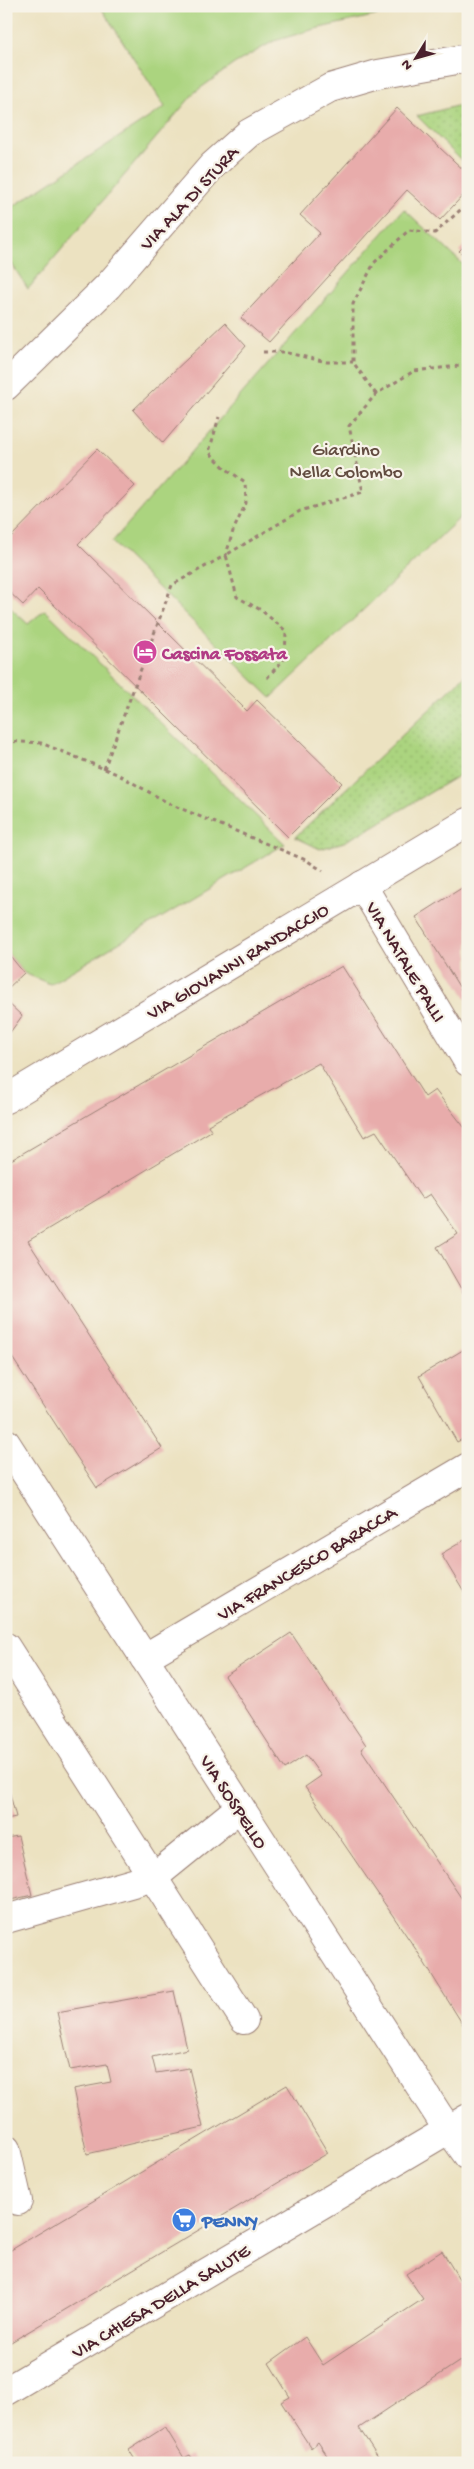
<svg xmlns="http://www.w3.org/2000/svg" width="474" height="2469" font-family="'Gochi Hand',sans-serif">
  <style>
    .grass { fill: url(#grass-dots); stroke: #7a7a55 }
    .green { fill: #abd47f; stroke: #7a7a55 }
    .building { fill: #e8acab }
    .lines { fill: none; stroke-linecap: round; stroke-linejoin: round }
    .minor-casing { stroke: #9b8076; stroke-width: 30 }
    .path { stroke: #9b8076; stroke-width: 3; stroke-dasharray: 4 4; stroke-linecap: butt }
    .minor { stroke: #fff; stroke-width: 28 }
    .labels { text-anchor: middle; stroke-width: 4.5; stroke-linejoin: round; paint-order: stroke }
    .street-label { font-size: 19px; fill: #4a1f2b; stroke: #f7f3e8 }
    .park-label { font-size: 19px; fill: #624c40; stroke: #f7f3e8 }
    .hotel-label { font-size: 19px; font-weight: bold; fill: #b23c85; stroke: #f7f3e8; text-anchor: start }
    .shop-label { font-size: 19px; font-weight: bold; fill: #366cbe; stroke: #f7f3e8; text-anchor: start }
  </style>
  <defs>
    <pattern id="grass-dots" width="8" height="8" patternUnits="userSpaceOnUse" patternTransform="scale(1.25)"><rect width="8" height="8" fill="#abd47f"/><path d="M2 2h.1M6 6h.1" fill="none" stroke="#95b66e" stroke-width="1.8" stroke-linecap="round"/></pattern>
  </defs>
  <rect width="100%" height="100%" fill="#f7f3e8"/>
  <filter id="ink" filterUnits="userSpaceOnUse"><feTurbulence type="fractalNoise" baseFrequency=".02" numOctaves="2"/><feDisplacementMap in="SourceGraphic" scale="10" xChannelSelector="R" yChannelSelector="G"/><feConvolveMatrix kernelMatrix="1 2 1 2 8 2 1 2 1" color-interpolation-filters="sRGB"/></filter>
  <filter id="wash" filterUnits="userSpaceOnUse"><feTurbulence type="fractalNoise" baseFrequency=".0096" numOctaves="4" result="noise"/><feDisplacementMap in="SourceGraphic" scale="20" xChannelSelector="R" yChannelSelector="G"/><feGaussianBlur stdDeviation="1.12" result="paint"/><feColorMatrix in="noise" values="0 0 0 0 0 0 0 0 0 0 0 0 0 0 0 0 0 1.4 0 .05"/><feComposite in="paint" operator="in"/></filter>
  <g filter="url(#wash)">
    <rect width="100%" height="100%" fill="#ece2c1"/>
    <g class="grass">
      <path d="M468,103V167L417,116Z"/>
      <path d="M468,673V770L374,826L344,842L320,849L295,837Z"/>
    </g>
    <g class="green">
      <path d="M100,6H418L315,29L274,41L234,64L195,92L28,289L6,255V211L165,107Z"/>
      <path d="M404,209L468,269V510L271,698L112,542Z"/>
      <path d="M6,604L28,624L45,610L285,844L50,984L24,973L6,951Z"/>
    </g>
    <g id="blocks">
      <g class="building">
        <path d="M397,108L468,174V190L440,220L407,190L269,342L241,318L320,233L300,215Z"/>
        <path d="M468,242V259L459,251Z"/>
        <path d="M225,323L246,346L163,443L133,410Z"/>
        <path d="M97,449L135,486L78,544L247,711L257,700L342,783L288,837L38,589L23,605L6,589V542Z"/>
        <path d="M468,884V1001L416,917Z"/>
        <path d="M6,951L24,973L6,990Z"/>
        <path d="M342,966L425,1097L435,1090L468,1132V1301L437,1247L458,1234L430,1194L422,1199L376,1131L364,1137L319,1063L208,1125L211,1131L28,1241L162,1448L97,1488L6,1348V1163Z"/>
        <path d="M6,1001L22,1016L6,1038Z"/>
        <path d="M468,1347V1436L457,1442L419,1376Z"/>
        <path d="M468,1538V1599L441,1554Z"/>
        <path d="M291,1633L366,1745L361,1749L468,1908V2028H465L417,1951L305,1787L321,1776L306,1755L285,1769L225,1676Z"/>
        <path d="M6,1779L16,1817L6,1819Z"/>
        <path d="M18,1836L32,1895L6,1901V1838Z"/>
        <path d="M174,1991L187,2049L152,2057L156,2073L189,2068L203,2127L87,2154L73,2089L111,2082L107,2064L70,2070L57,2012Z"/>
        <path d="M287,2085L328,2153L6,2345V2253Z"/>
        <path d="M442,2251L461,2282L467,2278L468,2279V2373L460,2361L359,2428L382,2463H332L318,2442L311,2448L281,2402L290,2397L269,2363L305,2337L323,2365L423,2299L406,2274Z"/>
        <path d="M165,2427L184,2458L190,2455L195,2463H137L129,2450Z"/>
      </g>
    </g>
  </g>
  <g filter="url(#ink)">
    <use href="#blocks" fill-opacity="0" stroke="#9b8076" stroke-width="1"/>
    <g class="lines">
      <defs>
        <g id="minor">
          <path d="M6,386L108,286L212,166L249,133L330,88L378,74L468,58"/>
          <path d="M362,885L468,1062"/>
          <path d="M6,1099L468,822"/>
          <path d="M6,1443L439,2116L468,2156"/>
          <path d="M6,1647L244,2020"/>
          <path d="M144,1658L468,1467"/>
          <path d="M6,1919L154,1877L239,1808"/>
          <path d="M6,2149L18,2201"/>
          <path d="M6,2391L468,2118"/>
        </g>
      </defs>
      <use href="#minor" class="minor-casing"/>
      <g class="path">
        <path d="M263,352H283L327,362H353"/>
        <path d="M376,394L353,362V304L374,263L409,230L435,233L468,203"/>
        <path d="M267,678L285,658L286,631L261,610L237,597L226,555L300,511L363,492L349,426L376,394L414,371L468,365"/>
        <path d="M6,741L41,743L117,774L172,805L306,860L323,871"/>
        <path d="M104,769L172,585L226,555L233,531L246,503L245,482L225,468L209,452L219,417"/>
      </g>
      <use href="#minor" class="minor"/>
    </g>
  </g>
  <defs>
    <symbol id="hotel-disc" viewBox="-11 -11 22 22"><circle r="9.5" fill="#d1479c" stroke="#f7f3e8"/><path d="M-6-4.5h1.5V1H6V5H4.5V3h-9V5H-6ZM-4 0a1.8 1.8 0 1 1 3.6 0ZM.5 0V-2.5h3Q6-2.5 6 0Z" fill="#fff"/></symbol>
    <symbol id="supermarket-disc" viewBox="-11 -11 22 22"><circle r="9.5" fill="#3f7fe0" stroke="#f7f3e8"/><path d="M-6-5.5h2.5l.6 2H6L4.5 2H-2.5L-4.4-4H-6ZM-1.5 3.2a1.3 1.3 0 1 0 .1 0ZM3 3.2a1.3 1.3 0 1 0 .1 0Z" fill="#fff"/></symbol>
  </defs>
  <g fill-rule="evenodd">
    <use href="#hotel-disc" x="131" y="638" width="28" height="28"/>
    <use href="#supermarket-disc" x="170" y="2206" width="28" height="28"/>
  </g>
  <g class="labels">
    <g class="street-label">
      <text transform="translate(188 197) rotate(-47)" y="7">VIA ALA DI STURA</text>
      <text transform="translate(237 960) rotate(-31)" y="7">VIA GIOVANNI RANDACCIO</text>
      <text transform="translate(407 961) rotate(59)" y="7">VIA NATALE PALLI</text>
      <text transform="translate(306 1562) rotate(-31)" y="7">VIA FRANCESCO BARACCA</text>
      <text transform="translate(235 1801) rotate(57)" y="7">VIA SOSPELLO</text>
      <text transform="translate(160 2300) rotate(-31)" y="7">VIA CHIESA DELLA SALUTE</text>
    </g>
    <g class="park-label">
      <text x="346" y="455">Giardino<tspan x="346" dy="22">Nella Colombo</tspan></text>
    </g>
    <g class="hotel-label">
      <text x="162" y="659">Cascina Fossata</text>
    </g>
    <g class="shop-label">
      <text x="202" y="2227">PENNY</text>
    </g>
  </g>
  <rect width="474" height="2469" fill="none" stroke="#f7f3e8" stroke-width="25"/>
  <g transform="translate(416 58) rotate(233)" stroke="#f7f3e8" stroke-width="4" paint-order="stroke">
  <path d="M0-4L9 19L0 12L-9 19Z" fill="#4a1f2b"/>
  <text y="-8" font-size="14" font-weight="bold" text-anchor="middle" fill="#4a1f2b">N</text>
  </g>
</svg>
